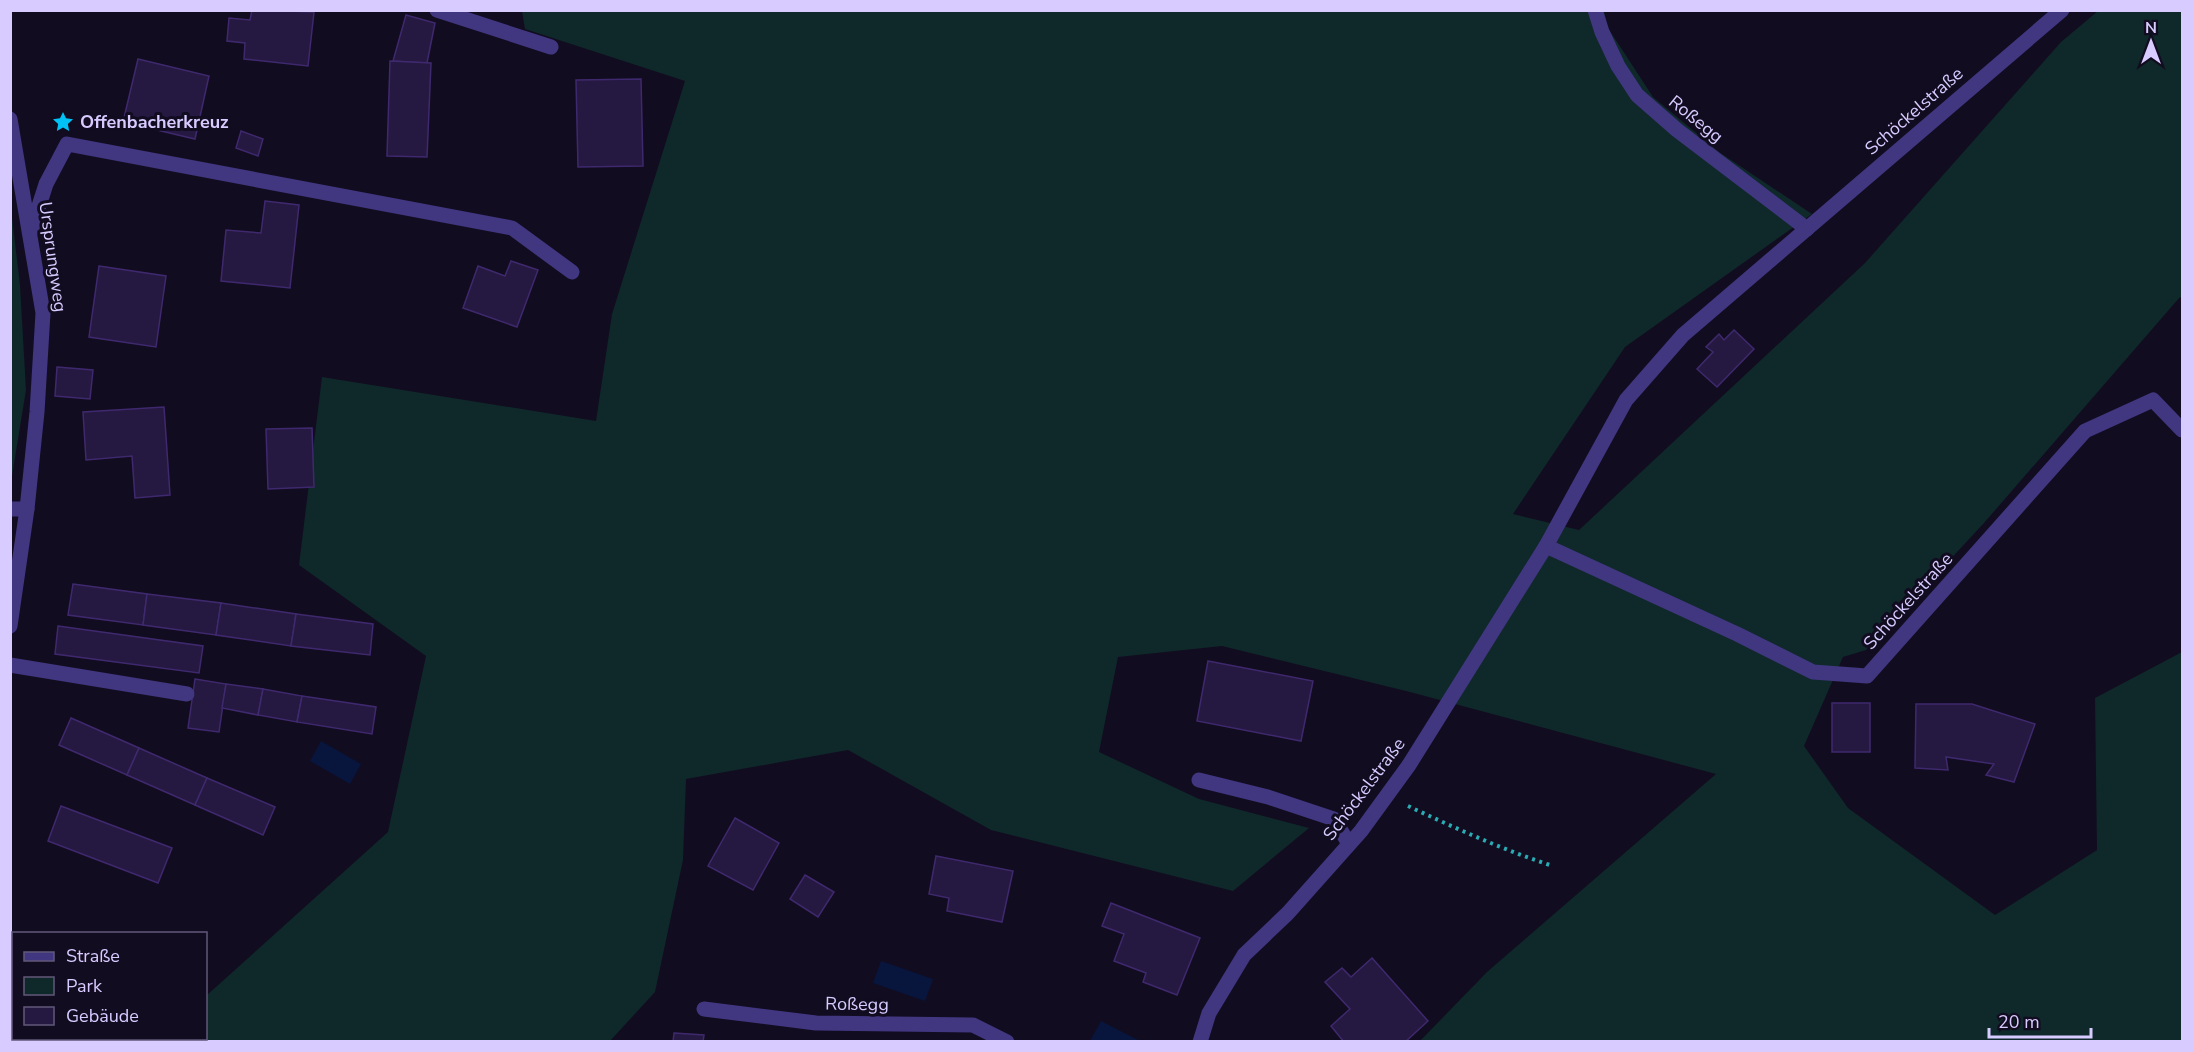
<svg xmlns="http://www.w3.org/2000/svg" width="2193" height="1052" font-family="'Nunito Sans',sans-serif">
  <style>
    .green { fill: #0f282a }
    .water { fill: #08153d }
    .building { fill: #251841; stroke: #3f296e; stroke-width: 1.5 }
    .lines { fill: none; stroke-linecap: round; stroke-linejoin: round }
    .path { stroke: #2bacb3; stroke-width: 4; stroke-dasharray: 3 4.5; stroke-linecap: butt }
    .service { stroke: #413680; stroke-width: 15 }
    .minor { stroke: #413680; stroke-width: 15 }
    .labels { text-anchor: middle; stroke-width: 6; stroke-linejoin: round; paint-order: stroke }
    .street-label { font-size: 18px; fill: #d7cbff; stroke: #120c20 }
    .poi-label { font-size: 18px; font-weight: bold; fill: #d7cbff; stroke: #120c20; text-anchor: start }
  </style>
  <rect width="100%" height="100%" fill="#120c20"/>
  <g class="green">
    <path d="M522,11H1604L1608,28L1653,97L1719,152L1812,214L1625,347L1513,514L1579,530L1865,263L2061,42L2098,11H2182V299L2180,297L1984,523L1866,650L1843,657L1804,746L1848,808L1995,915L2097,850L2095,698L2182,652V1041H1420L1487,972L1716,774L1410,692L1222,646L1118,657L1099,752L1199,799L1309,828L1233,891L991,830L848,750L686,779L683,860L655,992L610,1041L11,1042V994H13L14,1038H206V996L388,832L426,656L299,565L322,377L596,421L612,314L685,81L525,29Z"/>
    <path d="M11,209L20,285L26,390L11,482Z"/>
  </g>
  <g class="water">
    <path d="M321,741L361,764L350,784L310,761Z"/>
    <path d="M881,961L933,979L925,1001L873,983Z"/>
    <path d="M1101,1021L1140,1041H1090Z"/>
  </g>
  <g class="building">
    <path d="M252,10L314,12L308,66L244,59L245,43L227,41L229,18L250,20Z"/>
    <path d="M406,15L435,23L427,63L393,61Z"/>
    <path d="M138,59L209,76L195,139L123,122Z"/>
    <path d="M390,61L431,63L427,157L387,156Z"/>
    <path d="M641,79L643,166L578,167L576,80Z"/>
    <path d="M241,131L263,139L258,156L236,148Z"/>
    <path d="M265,201L299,205L290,288L221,281L226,230L261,233Z"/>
    <path d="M511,261L538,270L517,327L463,308L478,266L505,276Z"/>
    <path d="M99,266L166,276L156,347L89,337Z"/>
    <path d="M1734,330L1754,349L1717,387L1697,369L1713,352L1706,347L1719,334L1724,340Z"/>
    <path d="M57,367L93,370L90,399L55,396Z"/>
    <path d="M164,407L170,495L135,498L132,456L86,460L83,412Z"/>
    <path d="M312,428L314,487L268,489L266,429Z"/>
    <path d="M73,584L147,594L143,625L68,615Z"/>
    <path d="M147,594L221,603L216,635L143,625Z"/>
    <path d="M221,603L296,614L291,646L216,635Z"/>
    <path d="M296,614L373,624L370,655L291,646Z"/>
    <path d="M58,626L203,646L199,673L55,654Z"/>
    <path d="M1208,661L1313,681L1301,741L1197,721Z"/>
    <path d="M195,679L226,684L219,732L188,728Z"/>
    <path d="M226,684L263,689L258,715L222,708Z"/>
    <path d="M263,689L302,696L297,722L258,715Z"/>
    <path d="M302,696L376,707L372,734L297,722Z"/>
    <rect x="1832" y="703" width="38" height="49"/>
    <path d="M1916,704H1972L2035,724L2014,782L1986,775L1994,764L1946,757L1948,770L1915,768Z"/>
    <path d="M71,718L139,748L127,775L59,745Z"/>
    <path d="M139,748L207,778L195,805L127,775Z"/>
    <path d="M207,778L275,807L263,835L195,805Z"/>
    <path d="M61,806L172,848L158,883L48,841Z"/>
    <path d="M735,818L779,843L753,890L708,866Z"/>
    <path d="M936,856L1013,871L1002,922L947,911L949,898L929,894Z"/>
    <path d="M805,875L834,892L818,917L790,899Z"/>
    <path d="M1111,903L1200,938L1177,995L1143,982L1146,973L1114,961L1124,934L1102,926Z"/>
    <path d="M1372,958L1428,1021L1405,1042H1344L1331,1026L1350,1009L1325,982L1342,968L1351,977Z"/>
    <path d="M674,1033L704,1035L703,1042H673Z"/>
  </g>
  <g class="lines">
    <path class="path" d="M1408,806C1455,828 1501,849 1550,865"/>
    <g class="service">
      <path d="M1595,10L1602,32L1618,66L1637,95L1677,130L1807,229"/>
      <path d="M31,231L46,184L67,144L512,228L572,272"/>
      <path d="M10,509H27"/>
      <path d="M1546,546L1737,634L1813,672L1867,676L2085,431L2153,400L2182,430"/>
      <path d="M10,665L187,694"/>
      <path d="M1199,780L1268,797L1334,819L1349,844"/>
    </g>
    <g class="minor">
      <path d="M437,10L551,47"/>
      <path d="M10,119L43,313L37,412L27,509L10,626"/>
      <path d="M704,1009L816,1023L973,1025L1007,1042"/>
      <path d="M1200,1042L1209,1013L1244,955L1288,913L1361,831L1409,765L1546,546L1626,400L1683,335L2062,10"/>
    </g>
  </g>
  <defs>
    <symbol id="sight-bare" viewBox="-9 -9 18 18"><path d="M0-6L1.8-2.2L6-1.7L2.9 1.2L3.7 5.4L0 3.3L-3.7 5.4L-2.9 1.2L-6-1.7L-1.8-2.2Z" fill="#00c2f6" stroke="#120c20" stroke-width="2.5" paint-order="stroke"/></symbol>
  </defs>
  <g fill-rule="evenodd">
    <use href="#sight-bare" x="48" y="107" width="30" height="30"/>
  </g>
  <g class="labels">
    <g class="street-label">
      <text transform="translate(1914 111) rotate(-41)" y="6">Schöckelstraße</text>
      <text transform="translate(1696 119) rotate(39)" y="6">Roßegg</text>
      <text transform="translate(53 257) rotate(82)" y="6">Ursprungweg</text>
      <text transform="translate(1908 601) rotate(-48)" y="6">Schöckelstraße</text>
      <text transform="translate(1364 789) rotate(-53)" y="6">Schöckelstraße</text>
      <text transform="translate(857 1004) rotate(1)" y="6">Roßegg</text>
    </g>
    <g class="poi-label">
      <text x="80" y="128">Offenbacherkreuz</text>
    </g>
  </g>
  <rect width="2193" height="1052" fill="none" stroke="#d7cbff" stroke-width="24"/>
  <rect x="12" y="932" width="195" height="108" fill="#120c20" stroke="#615879" stroke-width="1.5"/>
  <rect x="24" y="952" width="30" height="9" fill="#413680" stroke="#615879" stroke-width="1.5"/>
  <text x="66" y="962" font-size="18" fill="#d7cbff">Straße</text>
  <rect x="24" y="977" width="30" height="18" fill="#0f282a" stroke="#615879" stroke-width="1.5"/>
  <text x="66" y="992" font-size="18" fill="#d7cbff">Park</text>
  <rect x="24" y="1007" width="30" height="18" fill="#251841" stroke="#615879" stroke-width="1.5"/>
  <text x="66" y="1022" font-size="18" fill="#d7cbff">Gebäude</text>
  <g transform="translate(2151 42)" stroke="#120c20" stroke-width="4.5" paint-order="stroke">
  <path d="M0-4.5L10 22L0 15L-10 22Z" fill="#d7cbff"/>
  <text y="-9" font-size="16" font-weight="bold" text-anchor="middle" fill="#d7cbff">N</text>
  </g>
  <path d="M1989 1028v9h102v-9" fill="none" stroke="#d7cbff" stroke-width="3"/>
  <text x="1998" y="1028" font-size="18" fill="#d7cbff" stroke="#120c20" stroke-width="4.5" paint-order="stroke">20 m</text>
</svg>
